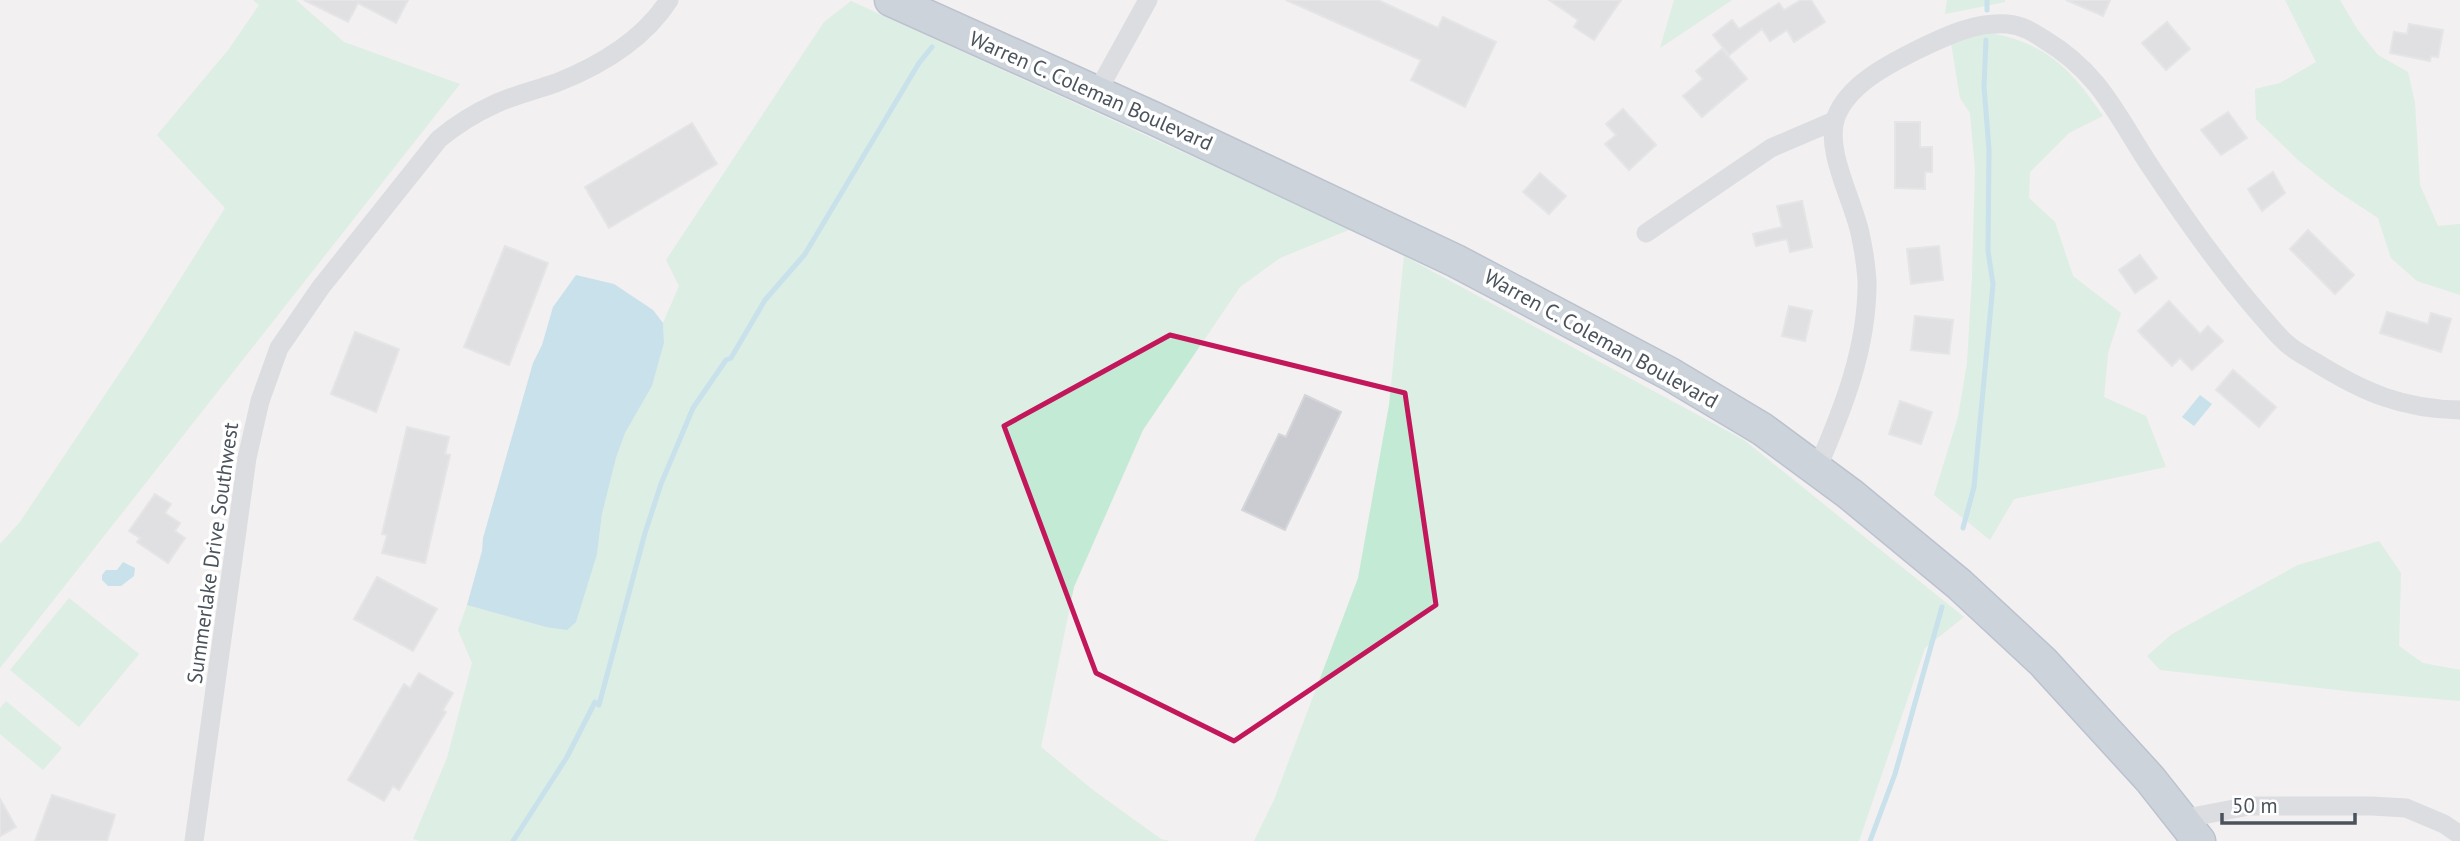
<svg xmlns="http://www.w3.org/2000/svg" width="2460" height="841" font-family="'PT Sans',sans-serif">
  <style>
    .green { fill: #c3ead5 }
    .water { fill: #95cee2 }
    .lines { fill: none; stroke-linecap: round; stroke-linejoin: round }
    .stream { stroke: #95cee2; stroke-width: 5 }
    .building { fill: #cbccd2; stroke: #d4d6da; stroke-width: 2 }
    .trunk-casing { stroke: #788ba5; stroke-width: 35 }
    .minor { stroke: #c0c6cd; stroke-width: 19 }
    .trunk { stroke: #a0afc2; stroke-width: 32 }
    .marked { fill: none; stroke: #c2185b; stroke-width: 5; stroke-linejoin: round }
    .labels { text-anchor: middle; stroke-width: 7; stroke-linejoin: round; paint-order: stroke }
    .street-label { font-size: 21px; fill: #4a525b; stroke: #fff }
  </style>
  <rect width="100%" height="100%" fill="#f2f0f0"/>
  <g class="green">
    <path d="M253,0H296L344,42L460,84L0,668V544L20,522L145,335L225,208L157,135L229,49L259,5Z"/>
    <path d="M1674,0H1732L1660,48Z"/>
    <path d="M1947,0H2005V2L1945,14Z"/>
    <path d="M2285,0H2340L2357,29L2378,55L2408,72L2415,103L2420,185L2438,226L2460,224V295L2417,281L2391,258L2378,218L2337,191L2298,160L2256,119L2255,89L2280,83L2316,62Z"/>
    <path d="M851,1L1351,229L1280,258L1240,287L1143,430L1074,587L1041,747L1093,790L1161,839L1170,841H420L413,839L447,758L472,663L458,630L467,605L546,627L597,554L602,514L616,458L625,433L652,386L664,343L663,323L679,286L666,260L824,22Z"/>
    <path d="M1995,34C2049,45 2073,72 2103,116L2069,133L2030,172L2029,198L2055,222L2073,276L2121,313L2108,353L2104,397L2146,416L2166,467L2014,499L1990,540L1934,495L1958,417L1967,363L1972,277L1975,168L1970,113L1960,98L1951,43L1970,35Z"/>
    <path d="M1404,256L1744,440L1964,617L1925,648L1859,841H1254L1274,800L1358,578L1389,405Z"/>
    <path d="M2379,541L2401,573L2399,646L2423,663L2460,670V701L2356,692L2160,670L2147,656L2172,634L2298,565Z"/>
    <path d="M69,598L139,654L79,727L10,670Z"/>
    <path d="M6,701L62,748L43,770L0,734V708Z"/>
  </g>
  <g class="water">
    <path d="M576,275L614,284L653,310L663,323L664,343L652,386L625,433L616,458L602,514L597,554L576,622L567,630L546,627L467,605L482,551L483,538L533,363L542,345L553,307Z"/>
    <path d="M2200,395L2212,404L2194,426L2182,417Z"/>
    <path d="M123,562L135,568L134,576L121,586H108L102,580V575L106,570H117Z"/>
  </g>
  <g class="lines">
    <g class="stream">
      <path d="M1987,10V0"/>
      <path d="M1963,528L1974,487L1993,284L1988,251L1989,149L1984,87L1986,40"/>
      <path d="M513,841L567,757L595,702L599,705L645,533L661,484L693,408L726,360L731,358L765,300L805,254L919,63L932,47"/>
      <path d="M1870,841L1895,774L1942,607"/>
    </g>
  </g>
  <g class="building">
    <path d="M304,0H408L396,23L358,3L348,22Z"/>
    <path d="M1286,0H1378L1438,28L1443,17L1496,42L1465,107L1411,80L1421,60Z"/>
    <path d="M1549,0H1621L1594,40L1574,27L1578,20Z"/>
    <path d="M1801,0H1811L1825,22L1794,42L1787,30L1770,41L1762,29L1729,55L1713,35L1732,20L1739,29L1779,3L1784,10Z"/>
    <path d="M2066,0H2110L2103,16Z"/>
    <path d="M2167,22L2190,49L2166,70L2142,43Z"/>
    <path d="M2409,24L2443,30L2438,57L2431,56L2430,61L2390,53L2394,32L2407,34Z"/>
    <path d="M1722,49L1747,79L1702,117L1683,96L1703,79L1696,71Z"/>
    <path d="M1623,109L1656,145L1629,170L1605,144L1616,135L1606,124Z"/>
    <path d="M2228,112L2247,138L2221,155L2201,130Z"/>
    <path d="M1895,122H1920V147H1932V172H1925V189L1895,188Z"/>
    <path d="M692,123L717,164L609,228L585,187Z"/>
    <path d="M2273,172L2285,193L2262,211L2248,189Z"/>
    <path d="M1540,173L1566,196L1549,214L1523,192Z"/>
    <path d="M1802,201L1812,247L1790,252L1787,239L1756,246L1753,234L1782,227L1777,206Z"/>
    <path d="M2308,230L2354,275L2335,294L2290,249Z"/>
    <path d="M505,246L548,263L509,365L464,347Z"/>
    <path d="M1939,246L1943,280L1911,284L1907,249Z"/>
    <path d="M2140,255L2157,278L2135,293L2119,270Z"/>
    <path d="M2169,301L2200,334L2208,326L2223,341L2192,370L2180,358L2172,366L2138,331Z"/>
    <path d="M1789,306L1812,311L1805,341L1782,336Z"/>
    <path d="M2387,312L2428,324L2431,313L2451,319L2441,352L2380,333Z"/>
    <path d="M1915,316L1953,320L1949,354L1911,350Z"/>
    <path d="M355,332L399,349L376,412L331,394Z"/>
    <path d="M2233,370L2276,407L2259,427L2216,390Z"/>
    <path d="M1305,395L1341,412L1285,530L1242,510L1279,434L1286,437Z"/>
    <path d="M1900,401L1932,412L1921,444L1889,434Z"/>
    <path d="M407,427L449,437L445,454L450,455L425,563L382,553L387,535L382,534Z"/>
    <path d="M155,494L171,504L165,513L180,523L175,531L185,538L168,563L137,542L140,538L129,531Z"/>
    <path d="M377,577L437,609L413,651L354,619Z"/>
    <path d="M419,673L453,693L443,710L446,712L399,790L393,786L384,801L348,780L404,684L410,688Z"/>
    <path d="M52,795L115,815L107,841H35Z"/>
    <path d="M0,799L16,827L0,836Z"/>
  </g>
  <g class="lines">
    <defs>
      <path id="trunk" d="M891,0L1153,118L1456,261L1670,374L1762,429L1850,494L1959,584L2043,662L2150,779L2199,841"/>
    </defs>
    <use href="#trunk" class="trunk-casing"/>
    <g class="minor">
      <path d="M1096,94L1148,0"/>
      <path d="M1646,233L1771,148L1834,121"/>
      <path d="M1817,469C1843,409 1868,347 1867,280C1866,265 1863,247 1860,233C1853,200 1824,149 1836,117C1848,85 1887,65 1917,50C1946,36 1974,22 2007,24C2022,25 2033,32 2045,40C2103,75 2118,119 2154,172C2186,220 2219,267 2257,311C2266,321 2275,333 2285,342C2293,350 2305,356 2315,362C2363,392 2402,409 2460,410"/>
      <path d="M2182,819L2249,806H2372L2406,808L2444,824L2460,835"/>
      <path d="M194,841L247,458L260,401L279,348L321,287L439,139C456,125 475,113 495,104C514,95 536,90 556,83C599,66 644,39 669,0"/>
    </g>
    <use href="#trunk" class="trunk"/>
  </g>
  <path d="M0 0H2460V841H0ZM1170,335L1405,393L1436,605L1234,741L1096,673L1004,426Z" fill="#f2f0f0" fill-opacity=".55" fill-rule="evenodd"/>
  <path class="marked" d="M1170,335L1405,393L1436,605L1234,741L1096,673L1004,426Z"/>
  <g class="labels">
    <g class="street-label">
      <text transform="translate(1091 91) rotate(24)" y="7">Warren C. Coleman Boulevard</text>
      <text transform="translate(1601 339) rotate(29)" y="7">Warren C. Coleman Boulevard</text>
      <text transform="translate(213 553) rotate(-82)" y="7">Summerlake Drive Southwest</text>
    </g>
  </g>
  <path d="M2222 813v10h133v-10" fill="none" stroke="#4a525b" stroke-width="3.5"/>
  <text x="2232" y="813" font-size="21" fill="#4a525b" stroke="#ffffff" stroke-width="5" paint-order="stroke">50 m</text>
</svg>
